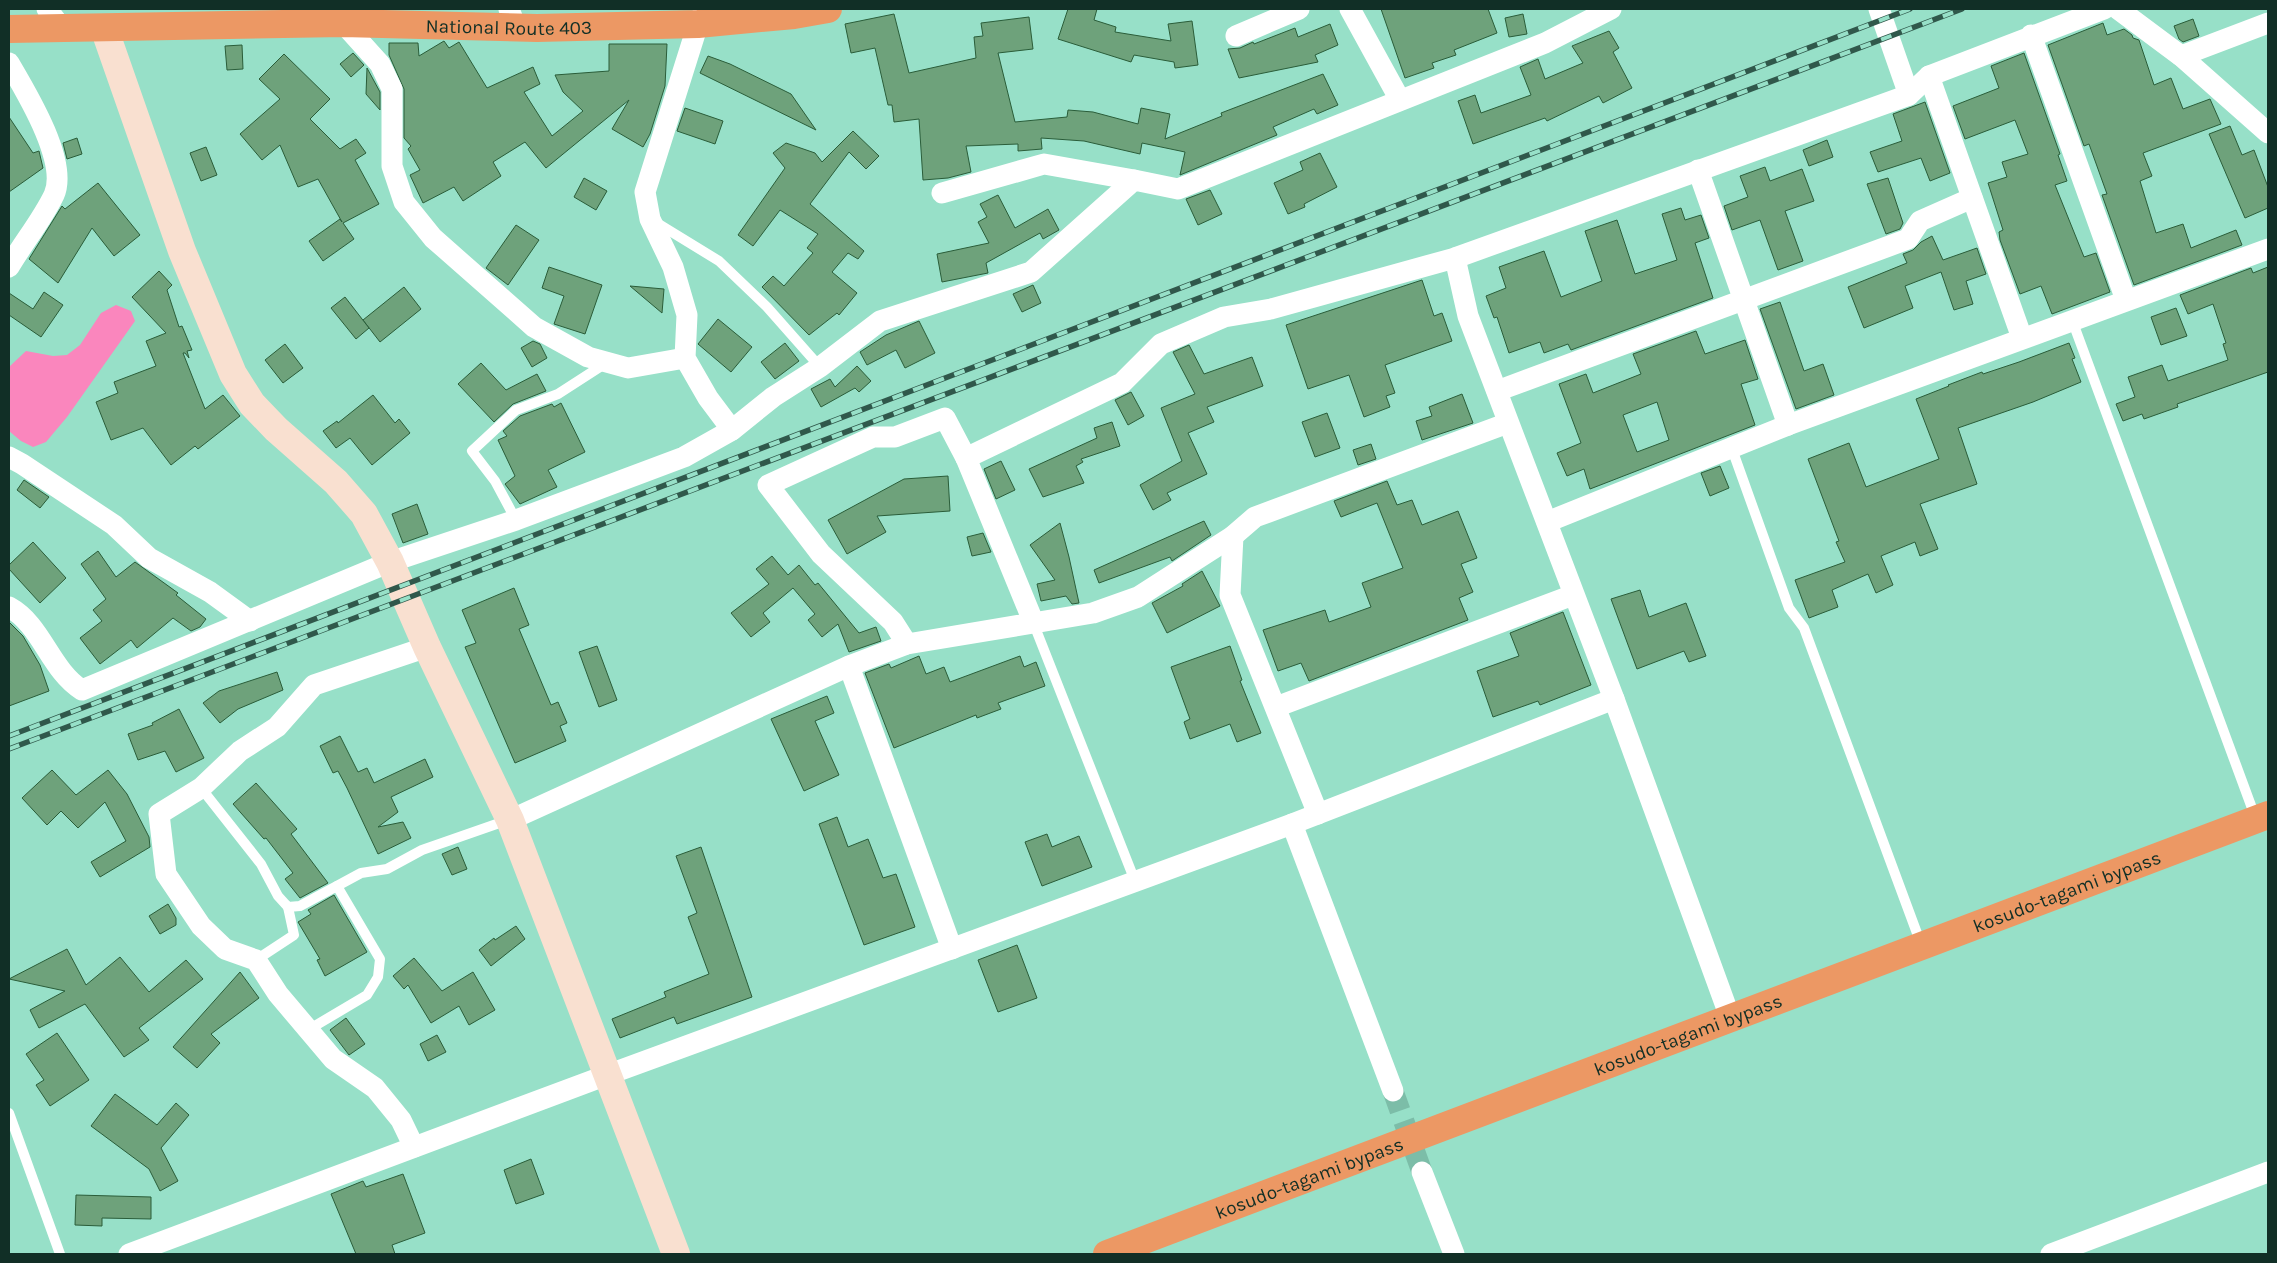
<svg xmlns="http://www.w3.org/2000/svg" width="2277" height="1263" font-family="Karla,sans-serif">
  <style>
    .green { fill: #fa86bd }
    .building { fill: #6ea27b; stroke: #2a5d39; fill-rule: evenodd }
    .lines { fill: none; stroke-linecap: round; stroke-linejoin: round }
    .street-tunnel { stroke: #7cbda8; stroke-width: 21; stroke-dasharray: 21 11; stroke-linecap: butt }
    .lane { stroke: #fff; stroke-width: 10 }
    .street { stroke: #fff; stroke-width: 21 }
    .secondary { stroke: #f9e0d0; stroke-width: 28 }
    .highway { stroke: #ec9864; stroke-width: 28 }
    .rail-casing { stroke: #30584b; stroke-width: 5.5 }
    .rail { stroke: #97e0c8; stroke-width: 4; stroke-dasharray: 11; stroke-linecap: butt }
    .labels { text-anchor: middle; stroke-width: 4; stroke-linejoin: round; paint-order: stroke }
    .street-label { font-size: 19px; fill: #112f26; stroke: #97e0c8 }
  </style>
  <rect width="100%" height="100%" fill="#97e0c8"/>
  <path class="green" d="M116,305L131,311L135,321L67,417L46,442L33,447L21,441L9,431V367L26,351L53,356L67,355L80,345L101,313Z"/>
  <g class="building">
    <path d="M1068,9H1097L1094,20L1116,27L1115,32L1171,41L1168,24L1192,21L1198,65L1175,68L1174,62L1134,55L1131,62L1058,39Z"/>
    <path d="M1381,9H1488L1497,33L1454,50L1456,55L1432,63L1434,68L1405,78Z"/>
    <path d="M894,14L909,73L976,58L974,37L983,36L981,23L1029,17L1033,49L998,53L1015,122L1067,117L1068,110L1093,112L1138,124L1141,108L1170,114L1165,139L1222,116L1221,113L1323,74L1338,105L1317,114L1314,109L1273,127L1277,135L1180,175L1185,152L1142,143L1140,154L1084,141L1041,138L1042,149L1018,151V144L966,146L971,172L948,178L923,180L919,119L894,122L892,105H888L875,48L851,53L845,24Z"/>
    <path d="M1523,14L1527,34L1509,37L1505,18Z"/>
    <path d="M2193,19L2199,36L2183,42L2179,39L2174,26Z"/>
    <path d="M2103,23L2107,35L2124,29L2132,35L2133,38L2139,40L2154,85L2171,78L2183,109L2210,99L2221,124L2143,153L2152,176L2140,181L2156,233L2183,224L2191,248L2236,230L2242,245L2134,285L2102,195L2107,194L2089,144L2084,146L2048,45Z"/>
    <path d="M1330,24L1338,45L1315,55L1318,62L1239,78L1228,49L1240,48L1253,42L1254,44L1295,28L1298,37Z"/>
    <path d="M1609,31L1619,48L1613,52L1632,88L1603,103L1599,96L1547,121L1545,118L1473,144L1458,101L1475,95L1481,113L1531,95L1520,67L1538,59L1545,79L1583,63L1572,46Z"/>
    <path d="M444,41L449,48L459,42L487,88L533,67L540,84L524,92L552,136L583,111L563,92L555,75L609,71V44H667L665,86L650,134L643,147L612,129L629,100L546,168L525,142L493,162L501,176L463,201L454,187L423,203L410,175L420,170L408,149L411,146L404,138V89L389,55V43H418L419,56Z"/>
    <path d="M242,45L243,69L227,70L225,46Z"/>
    <path d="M353,53L364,65L351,77L340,64Z"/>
    <path d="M2024,53L2060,154L2058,155L2067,181L2055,185L2084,257L2096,253L2110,292L2052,314L2041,286L2020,294L2000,240L1999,232L2003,230L1988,183L2007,177L2002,162L2028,154L2015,120L1965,139L1953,106L1999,88L1991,66Z"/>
    <path d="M284,54L330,99L310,119L340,149L356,139L366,153L355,160L379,204L343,223L354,239L323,261L309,241L340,219L342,222L318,179L298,187L280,145L262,160L240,134L280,99L259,79Z"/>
    <path d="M708,56L730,64L791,94L816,130L700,73Z"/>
    <path d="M367,68L380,92V110L366,94Z"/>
    <path d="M1925,102L1950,173L1930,181L1921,158L1878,172L1870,152L1902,141L1893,114Z"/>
    <path d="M685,108L723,121L715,144L677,131Z"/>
    <path d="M9,117L33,153L39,151L43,168L9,192Z"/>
    <path d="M2230,126L2242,155L2254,150L2268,187V208L2245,218L2209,134Z"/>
    <path d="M853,131L879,156L866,169L849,152L810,204L864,251L858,259L848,253L832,272L857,293L839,315L837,313L809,335L762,287L773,276L784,286L813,253L807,248L818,234L780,210L753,246L738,235L785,168L773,153L786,143L815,153L822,162Z"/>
    <path d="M77,138L82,154L67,159L63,143Z"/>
    <path d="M1827,140L1833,157L1809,166L1803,150Z"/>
    <path d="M206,147L217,175L201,181L190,153Z"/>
    <path d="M1320,153L1337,187L1304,204L1305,207L1288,214L1274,183L1303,170L1300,162Z"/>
    <path d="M1765,167L1770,181L1802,169L1814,201L1785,211L1803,261L1778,270L1760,220L1732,230L1724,206L1748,197L1740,176Z"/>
    <path d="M584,178L607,191L596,210L574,197Z"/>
    <path d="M1888,178L1903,223L1900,229L1886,234L1867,184Z"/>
    <path d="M98,183L140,235L114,256L92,228L58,283L29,259L62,206L65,209Z"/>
    <path d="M1210,190L1222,214L1198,225L1186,199Z"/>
    <path d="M998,195L1015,228L1048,209L1059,230L1043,239L1040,233L986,263L988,273L942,282L937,254L989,243L978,222L987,217L980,204Z"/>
    <path d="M1681,208L1685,220L1701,215L1709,238L1695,243L1713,298L1571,350L1568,344L1544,353L1540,342L1509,353L1497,317L1494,318L1486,296L1506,288L1499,267L1544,251L1561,297L1602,281L1585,231L1617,220L1635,274L1677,260L1662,214Z"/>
    <path d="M516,225L539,240L508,285L486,268Z"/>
    <path d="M1932,236L1943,260L1977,248L1986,274L1966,281L1973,304L1954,310L1941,272L1905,286L1913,308L1864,328L1848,287L1907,263L1903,254L1913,250L1921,242Z"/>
    <path d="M549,267L602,285L585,334L554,324L564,296L542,288Z"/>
    <path d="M2268,267V372L2177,404L2178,407L2144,419L2142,414L2123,421L2116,404L2135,397L2128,377L2162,365L2168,381L2228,360L2223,344L2226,343L2213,304L2188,314L2180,295L2251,268L2253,273Z"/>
    <path d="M159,271L172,285L167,290L179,327L182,326L192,350L187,351L189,358L185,353H183L205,409L223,395L240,416L198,449L195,446L171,465L143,428L111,440L96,402L118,393L114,382L156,366L146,341L166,333L132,297Z"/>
    <path d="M1422,280L1434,316L1442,313L1452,341L1385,365L1395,393L1386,396L1390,407L1364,417L1349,375L1308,389L1286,325Z"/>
    <path d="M1033,285L1041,303L1022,312L1013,294Z"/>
    <path d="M630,286L664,289L662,313Z"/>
    <path d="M404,287L421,309L380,342L363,320Z"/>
    <path d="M44,292L63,305L41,337L9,315V293L33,309Z"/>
    <path d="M345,297L369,328L356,339L331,308Z"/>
    <path d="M1780,302L1804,371L1823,364L1834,395L1796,409L1760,309Z"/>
    <path d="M2176,308L2187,336L2161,345L2151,317Z"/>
    <path d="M718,319L752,347L731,372L698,344Z"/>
    <path d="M919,321L935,353L905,368L896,350L867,365L860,352L886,335Z"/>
    <path d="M1696,331L1705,354L1745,340L1758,379L1741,384L1755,425L1590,489L1584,469L1567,476L1557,453L1581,443L1559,384L1586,374L1593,393L1641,374L1633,354ZM1657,402L1669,440L1637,452L1623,415Z"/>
    <path d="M533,341L540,344L547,358L532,367L521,348Z"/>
    <path d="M785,343L799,361L775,379L761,362Z"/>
    <path d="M2069,343L2075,358L2072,359L2081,382L2033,402L1958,428L1977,484L1920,504L1938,549L1920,556L1915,542L1881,556L1893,585L1876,593L1868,574L1832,590L1838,607L1809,618L1795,580L1845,562L1836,542L1839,541L1808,459L1849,443L1866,487L1939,459L1916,399L1949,386L1948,385L1982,372L1983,374L2019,362Z"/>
    <path d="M285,344L303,368L283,383L265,360Z"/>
    <path d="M1189,345L1204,374L1252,357L1263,386L1207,407L1214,422L1188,433L1207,474L1167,493L1171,500L1153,510L1140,485L1182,461L1161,408L1195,394L1173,352Z"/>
    <path d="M481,363L506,390L537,374L546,391L513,404L494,422L458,384Z"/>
    <path d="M857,366L871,381L859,392L855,388L821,407L811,389L830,379L835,387Z"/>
    <path d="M1131,392L1144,416L1128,425L1115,400Z"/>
    <path d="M1462,394L1473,423L1422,440L1416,421L1432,416L1429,407Z"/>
    <path d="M373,395L395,423L399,419L410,433L372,465L350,438L336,448L323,431L337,421L338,423Z"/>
    <path d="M561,403L585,452L548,470L557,487L520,504L505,484L515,476L498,440L507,436L503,431L520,416L552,404L554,407Z"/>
    <path d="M1327,413L1340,448L1315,457L1302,422Z"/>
    <path d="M1112,422L1120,446L1081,459L1083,462L1076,466L1084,483L1043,497L1029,469L1097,438L1094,428Z"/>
    <path d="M1371,444L1376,459L1358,465L1353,450Z"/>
    <path d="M1001,461L1015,490L996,499L984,469Z"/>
    <path d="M1720,466L1729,488L1710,496L1701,473Z"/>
    <path d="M948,476L950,511L877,516L886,532L847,554L828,520L904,479Z"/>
    <path d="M24,480L49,497L40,508L17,490Z"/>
    <path d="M1387,481L1397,505L1412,500L1422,525L1458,511L1477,558L1461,564L1473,592L1459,598L1468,620L1309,681L1301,663L1278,671L1263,630L1325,610L1329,622L1371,607L1362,583L1403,568L1377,503L1341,517L1334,501Z"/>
    <path d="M417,504L428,534L403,543L392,514Z"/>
    <path d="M1204,521L1211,535L1172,561L1170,557L1099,583L1094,570Z"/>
    <path d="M1060,523L1069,557L1079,603L1072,604L1066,596L1041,601L1037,584L1055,580L1030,545Z"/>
    <path d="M983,533L991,552L972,556L967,537Z"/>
    <path d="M33,542L66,578L40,603L9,569V565Z"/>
    <path d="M98,551L116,577L135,562L178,593L176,595L206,619L200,627L191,631L173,618L137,648L131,640L100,664L80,638L102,621L93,610L106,599L81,564Z"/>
    <path d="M772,556L788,575L799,565L815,585L818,583L859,633L876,627L881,641L849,652L838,624L822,637L808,620L815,614L793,588L763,613L770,622L751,637L731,613L769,584L756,569Z"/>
    <path d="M1202,571L1220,606L1167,633L1152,603L1183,586L1182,584Z"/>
    <path d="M514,588L529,625L519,629L551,705L558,702L567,723L560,726L566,741L515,763L465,647L476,643L462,610Z"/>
    <path d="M1640,590L1649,617L1686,603L1706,656L1689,662L1684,651L1637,669L1611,599Z"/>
    <path d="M1563,612L1591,685L1540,705L1538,701L1493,717L1477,671L1519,656L1510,633Z"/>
    <path d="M9,622L23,636L40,665L49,691L9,706Z"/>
    <path d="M597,646L617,700L599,707L579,652Z"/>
    <path d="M1230,646L1242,680L1240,681L1261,733L1237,742L1230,724L1190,739L1184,722L1190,719L1171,667Z"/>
    <path d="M919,656L926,674L944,667L950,682L1020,656L1024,667L1036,662L1045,686L998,703L1001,709L977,718L976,715L894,748L865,673L889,664L891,668Z"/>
    <path d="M277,672L283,690L238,709L220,723L203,703L219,691Z"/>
    <path d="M827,696L834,713L815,721L839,775L804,791L771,719Z"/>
    <path d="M179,709L204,758L176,772L165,751L138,760L128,734L153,725L152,723Z"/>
    <path d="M340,736L358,772L367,768L374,783L425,759L433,777L391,797L398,812L378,827L403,822L411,838L378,854L347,788L338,771L333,773L320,746Z"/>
    <path d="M52,770L76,795L108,770L127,794L149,837L150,847L100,877L91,862L126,841L105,802L78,828L61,811L47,825L22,798Z"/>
    <path d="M256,783L297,829L291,834L328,883L300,898L285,879L293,873L266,838L264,839L233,804Z"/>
    <path d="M837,817L848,847L868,839L883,878L896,874L915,927L864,945L819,824Z"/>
    <path d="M1047,834L1052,847L1079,836L1092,867L1042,886L1025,842Z"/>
    <path d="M458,847L467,869L452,875L442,854Z"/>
    <path d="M701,847L752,997L677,1024L674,1017L620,1038L612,1019L666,997L664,992L709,974L688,917L697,913L676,856Z"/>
    <path d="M334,895L367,952L325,976L317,960L320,959L298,922L311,914L308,910Z"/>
    <path d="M168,904L176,918V925L160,934L149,916Z"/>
    <path d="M516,926L525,939L491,966L479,950L494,938L495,940Z"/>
    <path d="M1017,945L1037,998L998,1012L978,960Z"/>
    <path d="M67,949L86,985L120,957L149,992L186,960L203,979L139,1028L149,1040L124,1057L85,1004L39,1028L30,1010L65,991L9,979Z"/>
    <path d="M414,958L442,991L473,972L495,1010L469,1025L459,1006L431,1023L408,985L404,989L393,976Z"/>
    <path d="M240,972L259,998L211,1034L220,1043L197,1068L173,1047Z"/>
    <path d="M346,1018L365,1044L349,1055L330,1030Z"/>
    <path d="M57,1033L89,1080L50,1106L36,1085L44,1080L26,1054Z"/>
    <path d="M437,1035L446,1052L428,1061L420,1044Z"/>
    <path d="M115,1094L157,1125L176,1103L189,1115L161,1148L178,1181L160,1191L149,1169L91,1126Z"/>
    <path d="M531,1159L544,1194L516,1204L504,1170Z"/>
    <path d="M403,1174L425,1233L392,1245L395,1254H356L331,1194L363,1181L366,1187Z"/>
    <path d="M76,1195L151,1197V1219L102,1218V1226L75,1225Z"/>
  </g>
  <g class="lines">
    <path class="street-tunnel" d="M1393,1091L1422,1172"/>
    <g class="lane">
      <path d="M657,223L719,261L767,307L820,367"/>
      <path d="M2072,320L2256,819"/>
      <path d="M1732,449L1789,608L1804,628L1921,944"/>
      <path d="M516,520L495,481L472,451L516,410L558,394L606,363"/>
      <path d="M1033,622L1135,881"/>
      <path d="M201,788L261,864L278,896L288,907L300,906L361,873L387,869L422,850L508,820"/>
      <path d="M256,960L294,935L288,907"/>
      <path d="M308,1030L367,995L378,977L380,959L337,886"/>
      <path d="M9,1113L60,1254"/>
    </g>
    <g class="street">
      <path d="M47,9L61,27"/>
      <path d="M509,9L516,27"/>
      <path d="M1350,9L1400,100"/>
      <path d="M1879,9L1909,95"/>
      <path d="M2118,9L2181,56L2268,133"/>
      <path d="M343,23L380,64L392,89V166L404,202L433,238L534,327L588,357L628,368L685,358"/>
      <path d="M2031,35L2126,300"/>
      <path d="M1236,36L1299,9"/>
      <path d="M2181,56L2268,23"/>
      <path d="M9,63C26,92 69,162 54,195C42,220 23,243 9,267"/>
      <path d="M1929,76L2022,338"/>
      <path d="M1698,170L1788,425"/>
      <path d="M942,193L1044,164L1134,180"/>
      <path d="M1455,258L1468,316L1614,699L1731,1020"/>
      <path d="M1497,391L1908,239L1920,221L1972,198"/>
      <path d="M732,430L773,397L820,367L880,321L1031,272L1134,180L1178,189L1545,43L1611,9"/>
      <path d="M9,457L22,464L114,525L149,558L210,592L250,621"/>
      <path d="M1547,522L1788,425L2268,249"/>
      <path d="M1233,536L1230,595L1318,814"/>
      <path d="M9,607C42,625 50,670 82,690L390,562L516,520L684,457L732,430L708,398L685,358L687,315L673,267L650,219L645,192L698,24L705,9"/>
      <path d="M1033,621L966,458L1122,383L1161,344L1224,317L1271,309L1455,258L1909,95L1929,76L2104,9"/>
      <path d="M907,644L893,622L821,554L768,485L873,437H895L945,418L966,458"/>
      <path d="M849,666L952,949"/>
      <path d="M1276,707L1573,595"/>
      <path d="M510,820L849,666L907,644L1093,613L1138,597L1233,536L1255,517L1508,423"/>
      <path d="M1292,824L1393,1091"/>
      <path d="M414,1147L401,1120L375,1088L333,1059L278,994L256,960L225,949L201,926L166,874L159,814L201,788L240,751L277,727L314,685L427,647"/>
      <path d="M1422,1172L1454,1254"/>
      <path d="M129,1254L607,1075L1292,824L1614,699"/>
      <path d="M2051,1254L2268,1172"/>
    </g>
    <path class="secondary" d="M104,28L182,251L233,374L252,404L276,429L336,482L364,514L390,562L427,647L510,820L676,1254"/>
    <g class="highway">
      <path id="s1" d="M9,29L343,23L537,28L698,24L794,15L828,9"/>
      <path id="s2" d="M1107,1254L2268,815"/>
    </g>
    <defs>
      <g id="rail">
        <path d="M9,736L1910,9"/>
        <path d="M9,749L1962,9"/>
      </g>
    </defs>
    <use href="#rail" class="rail-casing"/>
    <use href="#rail" class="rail"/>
  </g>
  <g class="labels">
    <g class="street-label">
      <text dy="7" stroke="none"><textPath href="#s1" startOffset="500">National Route 403</textPath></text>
      <text dy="7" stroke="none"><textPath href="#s2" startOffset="1026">kosudo-tagami bypass</textPath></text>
      <text dy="7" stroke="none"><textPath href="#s2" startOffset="621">kosudo-tagami bypass</textPath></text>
      <text dy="7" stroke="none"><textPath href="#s2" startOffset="216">kosudo-tagami bypass</textPath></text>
    </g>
  </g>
  <rect width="2277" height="1263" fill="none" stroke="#112f26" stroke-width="20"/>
</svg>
